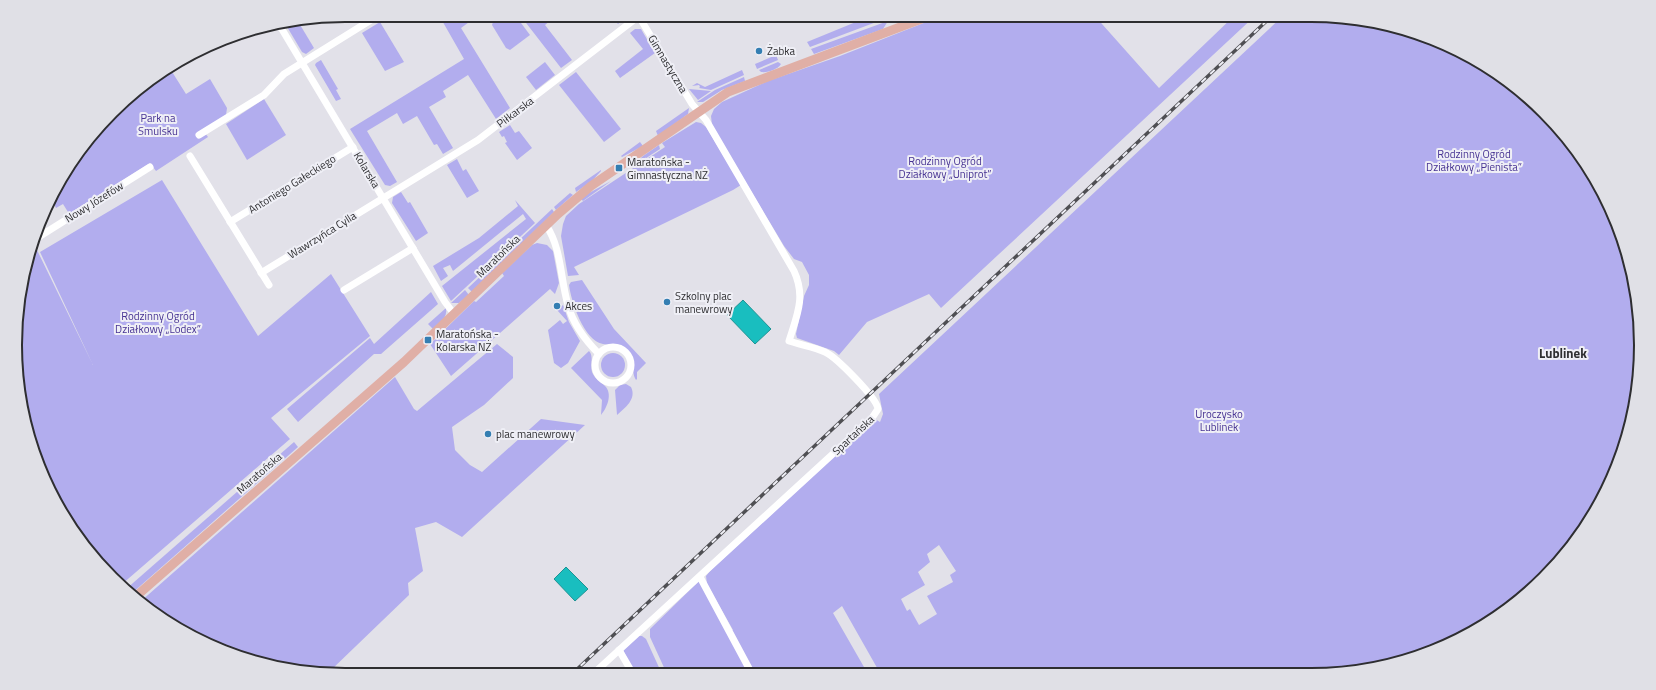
<svg xmlns="http://www.w3.org/2000/svg" width="1656" height="690" font-family="'Titillium Web',sans-serif">
  <style>
    .green { fill: #b2adee; fill-rule: evenodd }
    .water { fill: #19bebf; stroke: #1f9394 }
    .lines { fill: none; stroke-linecap: round; stroke-linejoin: round }
    .minor { stroke: #fff; stroke-width: 7 }
    .major { stroke: #e0afa6; stroke-width: 9 }
    .rail-casing { stroke: #4f4f53; stroke-width: 3.5 }
    .rail { stroke: #efeff6; stroke-width: 2; stroke-dasharray: 6; stroke-linecap: butt }
    .poi-dot { fill: #347eb2; stroke: #efeff6; stroke-width: 1.5 }
    .labels { text-anchor: middle; stroke-width: 4; stroke-linejoin: round; paint-order: stroke }
    .poi-label { font-size: 11px; fill: #2e2e31; stroke: #efeff6; text-anchor: start }
    .street-label { font-size: 11px; fill: #2e2e31; stroke: #efeff6 }
    .park-label { font-size: 11px; fill: #463292; stroke: #efeff6 }
    .quarter-label { font-size: 13px; font-weight: bold; fill: #2e2e31; stroke: #efeff6 }
    .rim { fill: none; stroke: #2e2e31; stroke-width: 2 }
  </style>
  <rect width="100%" height="100%" fill="#e2e1e9"/>
  <g class="green">
    <path d="M440,15H475L476,17L461,28L510,108L496,119L468,75L443,91L446,97L429,107L453,148L443,154L437,144L434,145L417,116L403,124L397,113L367,131L397,182L390,186L385,185L350,129L464,59L440,17Z"/>
    <path d="M500,15H515L530,35L510,50L506,48L492,25L494,19Z"/>
    <path d="M529,15H557L545,25L572,60L561,68L523,19Z"/>
    <path d="M610,15H628L618,24Z"/>
    <path d="M873,15H886L887,18L810,47L807,42Z"/>
    <path d="M903,15H920L900,22L894,18Z"/>
    <path d="M944,15H1094L1159,88L1235,15H1256L941,308L929,294L867,322L839,355L834,351L797,338L796,334L804,296L809,285V275L802,262L794,259L784,246L715,131L712,125L711,116L714,109L722,102L768,81L840,56Z"/>
    <path d="M1284,15H1311L1417,33L1476,59L1529,97L1573,144L1607,199L1630,261L1640,324L1638,388L1623,451L1585,529L1528,593L1457,641L1354,672L880,673L842,606L833,613L868,674H667L650,637V629L699,581L727,632L733,630L707,584L706,576L710,571L875,419L880,422L883,414L879,394ZM939,545L956,571L950,575L953,582L927,596L937,614L919,625L910,609L907,611L901,599L925,585L918,572L930,562L927,554Z"/>
    <path d="M888,21L883,29L814,54L811,49Z"/>
    <path d="M380,22L404,62L385,71L362,33Z"/>
    <path d="M299,23L314,48L306,54L302,52L286,25Z"/>
    <path d="M635,29H641L655,53L620,78L615,71L643,49L630,33Z"/>
    <path d="M776,55L778,60L757,69L755,64Z"/>
    <path d="M321,60L338,89L336,90L341,99L336,101L315,65L316,63Z"/>
    <path d="M545,62L555,75L536,90L526,77Z"/>
    <path d="M778,62L781,64C778,69 768,73 761,72L759,70Z"/>
    <path d="M169,67L186,94L210,79L227,108L226,115L205,133L208,137L156,171L150,163L72,212H68L63,204L56,208L52,200L59,180L128,97Z"/>
    <path d="M742,70L744,75L711,90L699,88L700,87L699,85L692,86L697,83L705,87Z"/>
    <path d="M576,72L621,129L604,142L559,85Z"/>
    <path d="M744,77L745,81L722,90L703,102H697L715,90Z"/>
    <path d="M689,89L711,91L698,100Z"/>
    <path d="M264,99L286,135L247,160L226,124Z"/>
    <path d="M689,108L688,114L658,136L656,131Z"/>
    <path d="M696,122L701,123L706,127L741,185L733,190L574,267L579,275L568,276L561,236L563,224L566,216L579,204L665,147L662,143Z"/>
    <path d="M510,125L515,133L519,131L532,148L517,160L505,143L507,142L504,136L502,137L499,132Z"/>
    <path d="M640,142L643,146L622,157L621,156Z"/>
    <path d="M659,145L660,149L631,168L643,156Z"/>
    <path d="M457,159L463,171L466,169L479,191L467,198L447,165Z"/>
    <path d="M601,170V171L592,181L576,192L575,188Z"/>
    <path d="M162,180L258,336L331,274L370,336L271,418L290,439L121,585L59,510L33,451L18,388L21,281L32,253L37,250L93,365L40,252Z"/>
    <path d="M611,181L583,201L581,199L589,193Z"/>
    <path d="M401,192L408,203L410,202L428,233L416,241L392,203L393,197Z"/>
    <path d="M570,193L573,195L556,210L554,207Z"/>
    <path d="M515,200L535,223L451,301L442,286L526,219L523,214L453,271L450,265L443,268L448,276L441,281L433,266L479,238L518,206Z"/>
    <path d="M552,209L554,212L472,292L468,288Z"/>
    <path d="M537,243L547,245L553,251L559,283L555,294L550,289L451,376L430,344L474,301L476,302L504,276L502,273L532,245Z"/>
    <path d="M582,280L614,329L646,363L637,372V379L636,380C630,370 637,358 626,349C619,342 611,346 603,344C584,341 571,301 569,285L571,282Z"/>
    <path d="M465,290L469,295L459,303H451Z"/>
    <path d="M431,292L438,304L381,354H374L298,422L287,409L370,338L374,344Z"/>
    <path d="M563,305L569,322L580,341L568,363L561,368L554,363L548,330L560,320L563,324L567,321L557,310Z"/>
    <path d="M446,308C448,318 439,323 433,329L428,324Z"/>
    <path d="M497,344L513,357V378L484,405L452,427L455,450L470,465L482,472L541,419L585,425L462,537L436,522L415,528L423,571L408,583L409,595L329,672L239,657L180,631L140,602L395,377L414,409L417,411Z"/>
    <path d="M589,351C594,356 590,365 592,372C595,379 600,381 605,386C613,394 607,408 601,415L602,400L571,368Z"/>
    <circle cx="613" cy="365" r="12"/>
    <path d="M626,384L631,387C637,399 625,408 617,415L615,390L620,385Z"/>
    <path d="M294,442L298,447L130,595L125,590Z"/>
    <path d="M638,636H642L646,639L662,674H635L623,650Z"/>
  </g>
  <g class="water">
    <path d="M743,300L771,329L755,344L727,315Z"/>
    <path d="M566,567L588,589L575,601L554,579Z"/>
  </g>
  <g class="lines">
    <g class="minor">
      <path d="M280,26L445,302L454,314"/>
      <path d="M199,135L264,95L284,74L379,15"/>
      <path d="M190,156L269,285"/>
      <path d="M230,222L353,147"/>
      <path d="M546,225C562,249 560,278 568,305C573,324 585,340 599,354"/>
      <path d="M37,238L150,167"/>
      <path d="M261,273L478,140L639,16"/>
      <path d="M344,290L413,248"/>
      <circle cx="613" cy="365" r="18"/>
      <path d="M700,577L752,674"/>
      <path d="M619,650L633,674"/>
      <path d="M593,674L872,418L878,409C877,398 836,357 825,352C814,347 801,345 789,341C797,315 806,297 794,271L706,120L692,104L638,15"/>
    </g>
    <path class="major" d="M134,598L404,362L558,214L591,186L728,92L932,15"/>
    <defs>
      <path id="rail" d="M572,674L1273,15"/>
    </defs>
    <use href="#rail" class="rail-casing"/>
    <use href="#rail" class="rail"/>
  </g>
  <g class="poi-dot">
    <circle cx="759" cy="51" r="4"/>
    <rect x="615" y="164" width="8" height="8" rx="2"/>
    <circle cx="667" cy="302" r="4"/>
    <circle cx="557" cy="306" r="4"/>
    <rect x="424" y="336" width="8" height="8" rx="2"/>
    <circle cx="488" cy="434" r="4"/>
  </g>
  <g class="labels">
    <g class="poi-label">
      <text x="767" y="55">Żabka</text>
      <text x="627" y="166">Maratońska -<tspan x="627" dy="13">Gimnastyczna NŻ</tspan></text>
      <text x="675" y="300">Szkolny plac<tspan x="675" dy="13">manewrowy</tspan></text>
      <text x="565" y="310">Akces</text>
      <text x="436" y="338">Maratońska -<tspan x="436" dy="13">Kolarska NŻ</tspan></text>
      <text x="496" y="438">plac manewrowy</text>
    </g>
    <g class="street-label">
      <text transform="translate(668 64) rotate(59)" y="4">Gimnastyczna</text>
      <text transform="translate(515 112) rotate(-37)" y="4">Piłkarska</text>
      <text transform="translate(367 170) rotate(59)" y="4">Kolarska</text>
      <text transform="translate(292 184) rotate(-32)" y="4">Antoniego Gałeckiego</text>
      <text transform="translate(94 202) rotate(-32)" y="4">Nowy Józefów</text>
      <text transform="translate(322 235) rotate(-32)" y="4">Wawrzyńca Cylla</text>
      <text transform="translate(498 256) rotate(-44)" y="4">Maratońska</text>
      <text transform="translate(853 435) rotate(-43)" y="4">Spartańska</text>
      <text transform="translate(259 473) rotate(-41)" y="4">Maratońska</text>
    </g>
    <g class="park-label">
      <text x="158" y="122">Park na<tspan x="158" dy="13">Smulsku</tspan></text>
      <text x="1474" y="158">Rodzinny Ogród<tspan x="1474" dy="13">Działkowy „Pienista”</tspan></text>
      <text x="945" y="165">Rodzinny Ogród<tspan x="945" dy="13">Działkowy „Uniprot”</tspan></text>
      <text x="158" y="320">Rodzinny Ogród<tspan x="158" dy="13">Działkowy „Lodex”</tspan></text>
      <text x="1219" y="418">Uroczysko<tspan x="1219" dy="13">Lublinek</tspan></text>
    </g>
    <g class="quarter-label">
      <text x="1563" y="358">Lublinek</text>
    </g>
  </g>
  <path d="M0 0H1656V690H0ZM345 22H1311A323 323 0 0 1 1634 345V345A323 323 0 0 1 1311 668H345A323 323 0 0 1 22 345V345A323 323 0 0 1 345 22Z" fill="#e0e0e6" fill-rule="evenodd"/>
  <path class="rim" d="M345 22H1311A323 323 0 0 1 1634 345V345A323 323 0 0 1 1311 668H345A323 323 0 0 1 22 345V345A323 323 0 0 1 345 22Z"/>
</svg>
